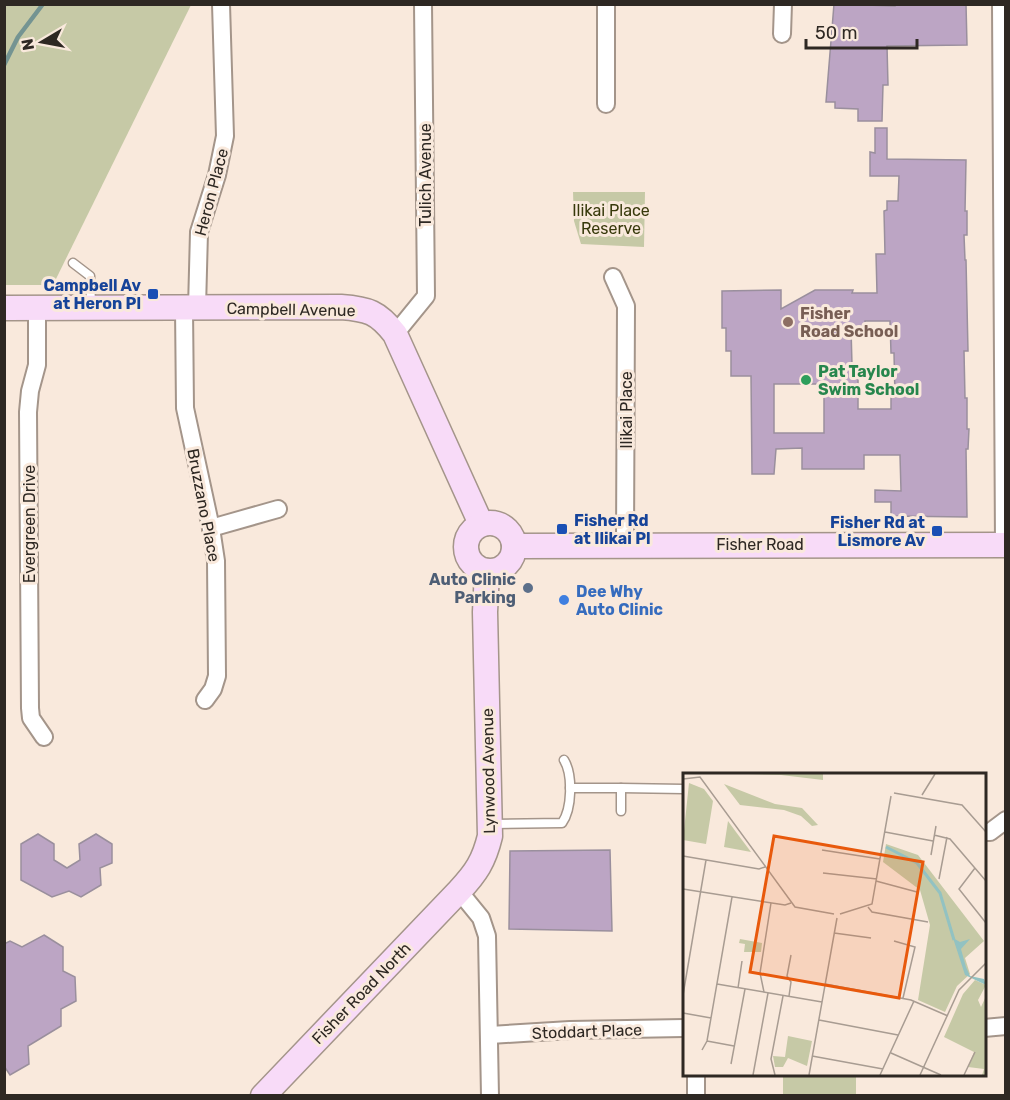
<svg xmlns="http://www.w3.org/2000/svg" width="1010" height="1100" font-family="Rubik,sans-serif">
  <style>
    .green { fill: #c6c9a6 }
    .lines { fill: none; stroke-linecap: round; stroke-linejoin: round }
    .stream { stroke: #749492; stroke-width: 4.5 }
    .building { fill: #bca5c4; stroke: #9a8f9d; stroke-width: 1.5; fill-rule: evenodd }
    .service-casing { stroke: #a4958a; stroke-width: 11 }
    .minor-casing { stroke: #a4958a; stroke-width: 20 }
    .secondary-casing { stroke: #a4958a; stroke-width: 27 }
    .service { stroke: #fff; stroke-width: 8 }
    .minor { stroke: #fff; stroke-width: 16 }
    .secondary { stroke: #f8dbf8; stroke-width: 24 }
    .transit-dot { fill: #1a4fb4; stroke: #f9e9dc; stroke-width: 2 }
    .education-dot { fill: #8d6e63; stroke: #f9e9dc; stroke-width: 2 }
    .leisure-dot { fill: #2e9e5b; stroke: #f9e9dc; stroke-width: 2 }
    .service-dot { fill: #5c6f8a; stroke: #f9e9dc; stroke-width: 2 }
    .shop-dot { fill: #3f7fe0; stroke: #f9e9dc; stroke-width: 2 }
    .labels { text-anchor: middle; stroke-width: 6; stroke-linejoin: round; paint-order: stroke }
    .street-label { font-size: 16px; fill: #2e2823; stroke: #f9e9dc }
    .park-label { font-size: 16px; fill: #37390b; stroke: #f9e9dc }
    .transit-label { font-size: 16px; font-weight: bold; fill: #164399; stroke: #f9e9dc; text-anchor: end }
    .education-label { font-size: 16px; font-weight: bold; fill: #785e54; stroke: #f9e9dc; text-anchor: start }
    .leisure-label { font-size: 16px; font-weight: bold; fill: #27864d; stroke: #f9e9dc; text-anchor: start }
    .service-label { font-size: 16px; font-weight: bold; fill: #4e5e75; stroke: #f9e9dc; text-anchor: end }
    .shop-label { font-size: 16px; font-weight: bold; fill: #366cbe; stroke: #f9e9dc; text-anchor: start }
    .inset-river { fill: none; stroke: #92c2c2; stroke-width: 3 }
    .inset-road { fill: none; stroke: #a89c92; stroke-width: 1.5 }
    .view { fill: #e8590c; fill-opacity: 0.15; stroke: #e8590c; stroke-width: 3 }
    .inset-edge { fill: none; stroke: #2e2823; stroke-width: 3 }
  </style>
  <rect width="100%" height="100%" fill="#f9e9dc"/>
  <g class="green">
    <path d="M5,4L191,5L53,285H5Z"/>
    <path d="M573,192H645L644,247L581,244L574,221Z"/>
    <rect x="783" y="1075" width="73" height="20"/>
  </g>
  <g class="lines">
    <path class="stream" d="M4,65L18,37L43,4"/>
  </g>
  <g class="building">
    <path d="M834,4L895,6V4H966L967,45L887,46L888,85H883L882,121H858V109L835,108V102H826Z"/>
    <path d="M875,128H887V159L966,160L965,211H967V235H964L965,260H966L968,351H964L965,398H967V429H969L968,449H966L967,517L891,516V502H875V490L901,491L900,455H864V469H802V448L776,449L774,474H752L751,376H731V351H726V328H722V291L781,290V309L815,290H853L852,293H877L876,254H885L884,211L887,210V201H898L899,176H870V152L875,153ZM865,321H890L891,353H894L895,397H891V409H858V365H852L851,328H865ZM774,384H824V433H774Z"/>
    <path d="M38,834L54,844V860L67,868L80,860L79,844L96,834L112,844V863L100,868L101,885L81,897L69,891L52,897L21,880V844Z"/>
    <path d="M610,850L612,931L509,929L510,851Z"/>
    <path d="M44,935L63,947V971L75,977L76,1001L61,1009V1026L28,1046L29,1064L10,1075L4,1066V944L10,941L22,947Z"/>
  </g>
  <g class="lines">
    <defs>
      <g id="service">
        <path d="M73,263L90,276L91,305"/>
        <path d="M570,788H621V811"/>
        <path d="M621,788L684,789"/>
        <path d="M493,824L562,823C572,809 573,775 564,760"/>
      </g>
      <g id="minor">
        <path d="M1001,4L1004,545"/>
        <path d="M782,34L783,4"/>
        <path d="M606,104V4"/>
        <path d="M613,277L626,306L625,545"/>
        <path d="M37,307V365L30,391L28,412L30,708L31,718L44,737"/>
        <path d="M184,308L185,408L211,528L216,561L217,676L213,689L205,700"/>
        <path d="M197,308L199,232L217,175L225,136L221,4"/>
        <path d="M395,334L426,296L423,4"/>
        <path d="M211,528L278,509"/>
        <path d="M984,832H990L1006,820"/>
        <path d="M459,891L481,918L487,936L490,1096"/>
        <path d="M984,1028L1006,1026"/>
        <path d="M490,1035L570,1030L684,1028"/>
        <path d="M696,1096V1074"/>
      </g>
      <g id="secondary">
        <path d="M4,308L341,307C368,309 378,312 395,334L481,524"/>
        <circle cx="490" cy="547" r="24"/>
        <path d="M514,546L1006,545"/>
        <path d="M263,1096L459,891C476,873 484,861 490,836L485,612L487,571"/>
      </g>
    </defs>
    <use href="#service" class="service-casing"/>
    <use href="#minor" class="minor-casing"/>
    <use href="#secondary" class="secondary-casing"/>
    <use href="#service" class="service"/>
    <use href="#minor" class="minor"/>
    <use href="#secondary" class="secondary"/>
  </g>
  <g class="transit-dot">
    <rect x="147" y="288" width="12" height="12" rx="3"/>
    <rect x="556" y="523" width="12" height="12" rx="3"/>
    <rect x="931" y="525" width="12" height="12" rx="3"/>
  </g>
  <circle class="education-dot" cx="788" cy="322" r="6"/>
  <circle class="leisure-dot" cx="806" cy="380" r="6"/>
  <circle class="service-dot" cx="528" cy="588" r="6"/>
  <circle class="shop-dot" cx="564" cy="600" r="6"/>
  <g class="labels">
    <g class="street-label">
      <text transform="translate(425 175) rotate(-90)" y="6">Tulich Avenue</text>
      <text transform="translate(211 192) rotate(-75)" y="6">Heron Place</text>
      <text transform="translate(291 309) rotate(1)" y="6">Campbell Avenue</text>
      <text transform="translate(626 410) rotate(-90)" y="6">Ilikai Place</text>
      <text transform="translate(204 505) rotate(79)" y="6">Bruzzano Place</text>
      <text transform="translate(29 524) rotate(-90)" y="6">Evergreen Drive</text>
      <text x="760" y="550">Fisher Road</text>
      <text transform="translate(488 771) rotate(-91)" y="6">Lynwood Avenue</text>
      <text transform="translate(361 993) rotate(-46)" y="6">Fisher Road North</text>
      <text transform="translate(587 1031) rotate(-2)" y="6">Stoddart Place</text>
    </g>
    <g class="park-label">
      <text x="611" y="216">Ilikai Place<tspan x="611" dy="18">Reserve</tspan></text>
    </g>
    <g class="transit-label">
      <text x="141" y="291">Campbell Av<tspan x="141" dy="18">at Heron Pl</tspan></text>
      <text x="574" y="526" text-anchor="start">Fisher Rd<tspan x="574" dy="18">at Ilikai Pl</tspan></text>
      <text x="925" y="528">Fisher Rd at<tspan x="925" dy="18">Lismore Av</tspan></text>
    </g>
    <g class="education-label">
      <text x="800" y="319">Fisher<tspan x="800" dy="18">Road School</tspan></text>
    </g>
    <g class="leisure-label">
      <text x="818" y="377">Pat Taylor<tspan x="818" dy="18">Swim School</tspan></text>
    </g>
    <g class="service-label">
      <text x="516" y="585">Auto Clinic<tspan x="516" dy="18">Parking</tspan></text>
    </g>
    <g class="shop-label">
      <text x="576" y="597">Dee Why<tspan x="576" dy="18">Auto Clinic</tspan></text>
    </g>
  </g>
  <g transform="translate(683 773)">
    <rect width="303" height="303" fill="#f9e9dc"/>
    <path d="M65,1H140V7L98,2ZM6,10L21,16L30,28L23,71L0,67ZM41,11L92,31L119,35L135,52L129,53L118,43L101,37L57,32ZM45,48L53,59L68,79L41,74ZM203,71L235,82L301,168L282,185L287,201L274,213L262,239L235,227L247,152L237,117L200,89ZM57,166L79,170L78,179H61L62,171L56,170ZM292,207L303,212L295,227L298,234L303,223V302H299L301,296L285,294L291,279L261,264L280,221ZM105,263L129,268L124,293L105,285L100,294H92L90,283L102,284Z" fill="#c6c9a6"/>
    <path d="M270,165L277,169L287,166L278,176L283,194L287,203L301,206L303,212L282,202Z" fill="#92c2c2"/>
    <path class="inset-river" d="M203,74L234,90L257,120L271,167"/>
    <path class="inset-road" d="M0,6L17,4L112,134L151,141M211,20L279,32L303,59M239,22L252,1M202,59L250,68M251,62L267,66L303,108M139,77L197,86M248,82L253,53M0,83L76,96L82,94M292,95L276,116L303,150M140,100L194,106M256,106L264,64M193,108L234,119M0,116L102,132L108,130M185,134L189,139L245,149M157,141L189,131L208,23M151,160L188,165M211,168L232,174L220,225M34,211L139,229M142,211L228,227L265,243M55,215L59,188M81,219L77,200L88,130M0,222L23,87M106,223L108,209L104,203L108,182M0,240L28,245M136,247L215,262M24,268L51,273M19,277L24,268L49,124M208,280L258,302M129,283L200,296M48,291L62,216M70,302L85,220M92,302L88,286L100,223M126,302L154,145M197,302L231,228M237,302L276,217L303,190M281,302L292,279"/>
    <path class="view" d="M91,63L240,89L216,225L67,199Z"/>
    <rect width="303" height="303" class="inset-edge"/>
  </g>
  <rect width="1010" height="1100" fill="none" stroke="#2e2823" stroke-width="12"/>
  <g transform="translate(42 42) rotate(260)" stroke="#f9e9dc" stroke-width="4.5" paint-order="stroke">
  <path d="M0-4.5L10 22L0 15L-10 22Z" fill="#2e2823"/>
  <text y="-9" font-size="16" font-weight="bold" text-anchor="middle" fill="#2e2823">N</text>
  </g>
  <path d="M806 39v9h111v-9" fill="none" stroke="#2e2823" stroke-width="3"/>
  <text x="815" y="39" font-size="18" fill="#2e2823" stroke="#f9e9dc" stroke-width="4.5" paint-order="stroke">50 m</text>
</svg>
